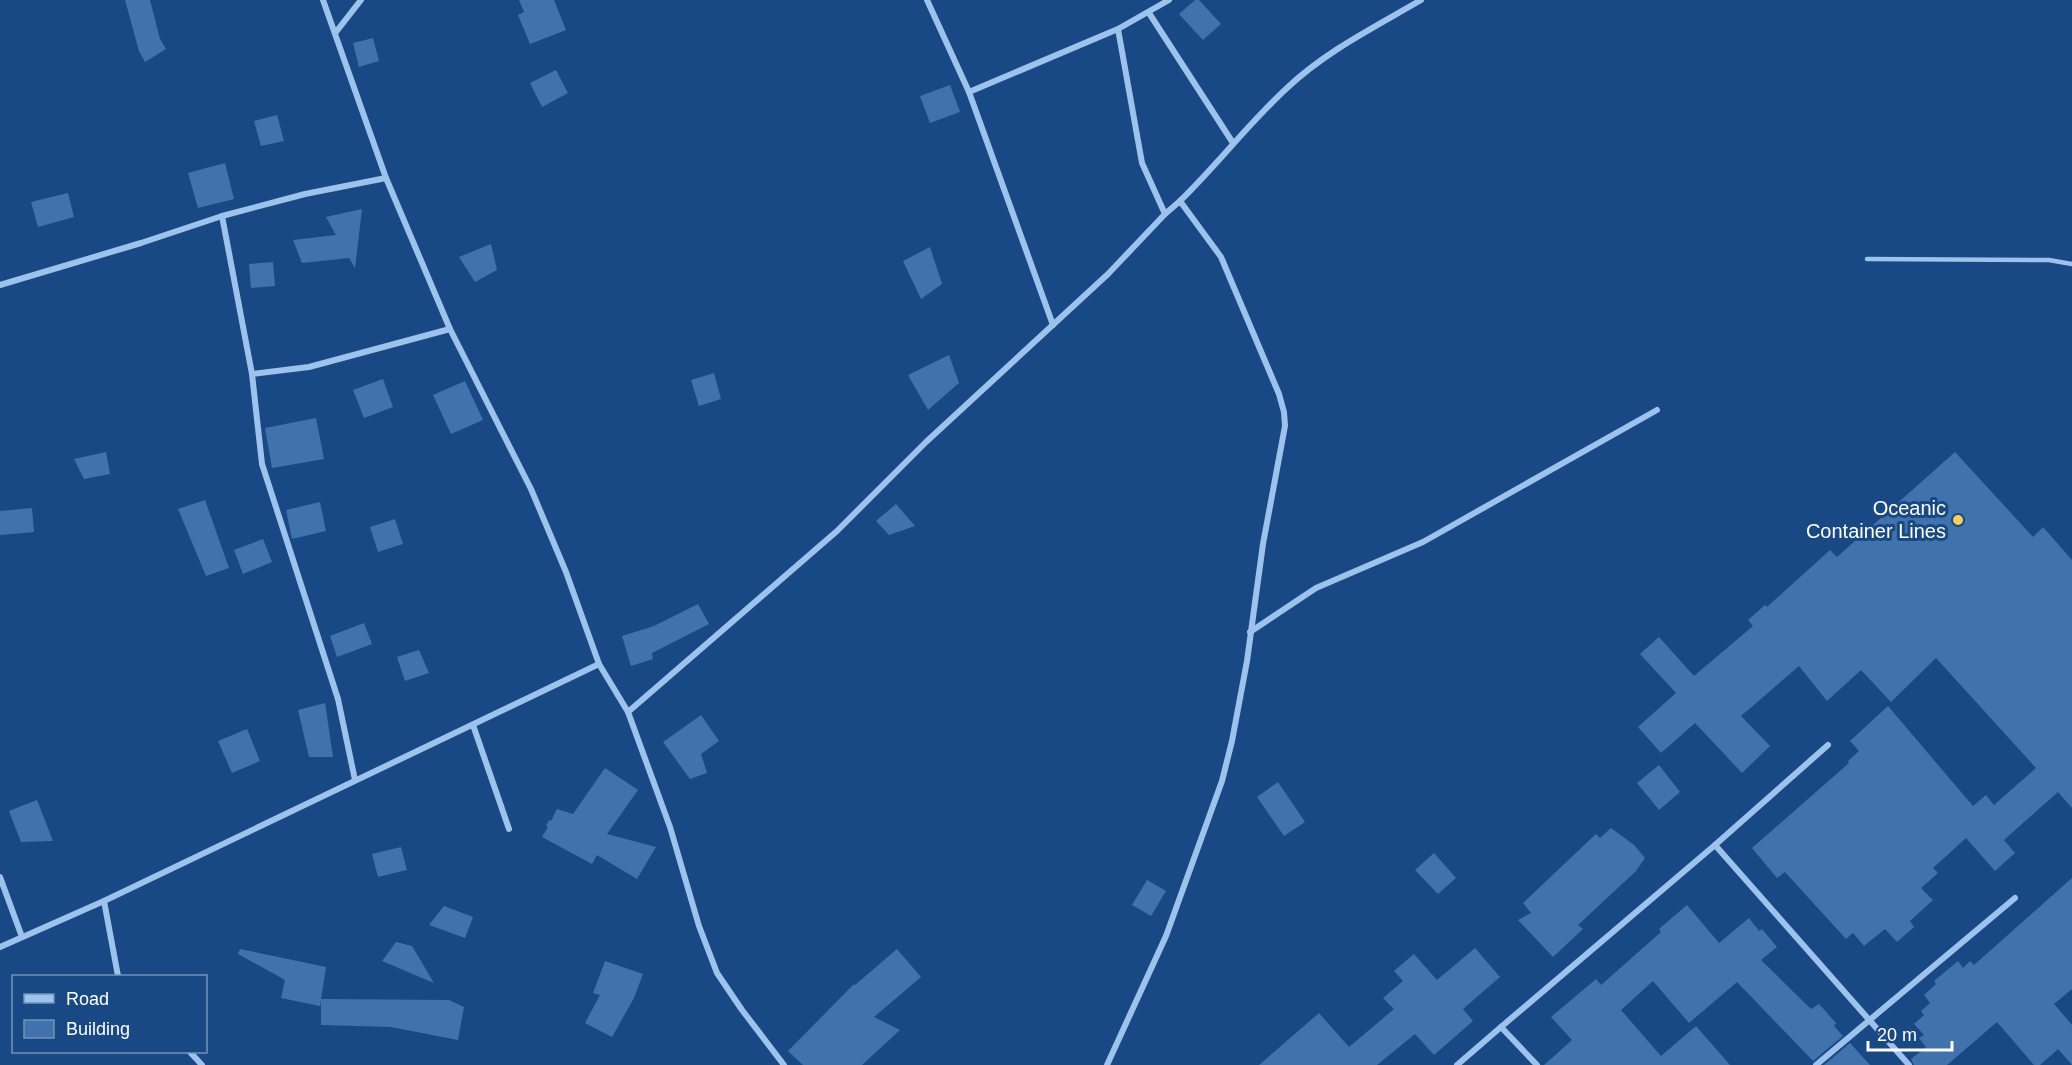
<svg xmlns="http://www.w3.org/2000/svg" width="2072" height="1065" font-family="Arial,sans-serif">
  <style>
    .building { fill: #4073ae }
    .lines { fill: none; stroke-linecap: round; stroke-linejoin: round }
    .lane { stroke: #9dc2ec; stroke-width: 4.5 }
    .street { stroke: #9dc2ec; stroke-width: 6 }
    .poi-dot { fill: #ffcc58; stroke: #184984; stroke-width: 2 }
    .labels { text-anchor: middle; stroke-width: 6; stroke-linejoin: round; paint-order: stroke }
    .poi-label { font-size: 20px; fill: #fff; stroke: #184984; text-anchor: end }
  </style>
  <rect width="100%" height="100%" fill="#184984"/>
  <g class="building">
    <path d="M125,0H150L160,39L166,49L145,62L139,51Z"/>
    <path d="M519,0H554L566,30L530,44L518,15L524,12Z"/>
    <path d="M1195,0H1199L1221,24L1203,40L1179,14Z"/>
    <path d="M373,38L379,61L359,67L353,43Z"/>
    <path d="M556,70L568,93L542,107L530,83Z"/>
    <path d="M950,85L960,112L930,123L920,96Z"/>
    <path d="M277,115L284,141L261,146L254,121Z"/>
    <path d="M225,163L234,199L198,208L188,173Z"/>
    <path d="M68,193L74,217L38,227L31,202Z"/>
    <path d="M362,209L355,268L349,258L302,263L293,240L336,235L326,217Z"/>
    <path d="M491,244L497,270L475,282L459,257Z"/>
    <path d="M930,247L942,284L921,299L903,261Z"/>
    <path d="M273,262L275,286L251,288L249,264Z"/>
    <path d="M949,355L959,383L928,410L908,375Z"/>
    <path d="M714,373L721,399L699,406L691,380Z"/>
    <path d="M383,379L393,407L364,418L353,390Z"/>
    <path d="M465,381L483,420L451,434L433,395Z"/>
    <path d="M316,418L324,459L272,468L265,428Z"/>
    <path d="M106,452L110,474L84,479L74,459Z"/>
    <path d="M1955,452L2033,537L2043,527L2072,560V808L2058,792L2004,840L2015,853L1995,871L1966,838L1933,868L1938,873L1921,888L1933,900L1910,921L1914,927L1897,942L1885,929L1864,946L1853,933L1846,939L1785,872L1777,878L1752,848L1849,763L1848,761L1859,751L1850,741L1888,706L1973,806L1986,795L1994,805L2036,768L1936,658L1891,702L1861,670L1827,701L1799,666L1741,716L1770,746L1742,773L1695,723L1661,753L1638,727L1676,693L1640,654L1659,637L1694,676L1753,626L1748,620L1765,605L1767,607L1830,550L1837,557Z"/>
    <path d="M205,500L229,568L206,576L178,509Z"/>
    <path d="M320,502L326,531L292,539L286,510Z"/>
    <path d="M896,504L915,526L889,535L876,521Z"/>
    <path d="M32,508L34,532L0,535V511Z"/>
    <path d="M395,519L403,544L378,552L370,527Z"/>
    <path d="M263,539L272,562L243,574L234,550Z"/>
    <path d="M698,604L709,624L652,653L653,659L631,666L622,636L654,626Z"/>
    <path d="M364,623L372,644L337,657L330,636Z"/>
    <path d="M419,650L429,673L405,681L397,657Z"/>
    <path d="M325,703L333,757H309L298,710Z"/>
    <path d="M701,715L719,741L701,754L707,773L690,779L663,742Z"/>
    <path d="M247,729L260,761L232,773L218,741Z"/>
    <path d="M1659,765L1680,792L1659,810L1637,783Z"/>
    <path d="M605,768L638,790L607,834L656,847L637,879L597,855L592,864L542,837L548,827L546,826L549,820L551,821L557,809L573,814Z"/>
    <path d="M1278,782L1305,822L1284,836L1257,797Z"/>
    <path d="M37,800L53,841L21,842L9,811Z"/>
    <path d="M1611,828L1634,845L1645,858L1636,871L1578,925L1583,929L1553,957L1518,920L1531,913L1523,903L1596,834L1600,838Z"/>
    <path d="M401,847L407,870L378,877L372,854Z"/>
    <path d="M1434,853L1456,878L1438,894L1415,870Z"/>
    <path d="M2072,878V989L2054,1004L2072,1025V1065L2058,1049L2040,1065H2034L1997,1022L1947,1065H1914L1911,1059L1926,1047L1919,1038L1924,1035L1914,1024L1924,1015L1921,1011L1930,1003L1924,995L1936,984L1934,981L1958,961L1963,968L1970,961L1974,965Z"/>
    <path d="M1147,880L1166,891L1151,916L1132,905Z"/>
    <path d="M1687,905L1719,943L1749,918L1759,931L1762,929L1777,947L1761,960L1811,1009L1819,1004L1836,1023L1834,1026L1843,1036L1813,1061L1737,982L1689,1023L1653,981L1621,1010L1661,1056L1696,1026L1730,1065H1544L1572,1040L1551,1017L1596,979L1601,985L1661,932L1659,929Z"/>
    <path d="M444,906L473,917L465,938L429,925Z"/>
    <path d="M396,942L412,946L434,983L382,961Z"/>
    <path d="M1475,948L1500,977L1463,1009L1473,1021L1434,1055L1415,1034L1377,1065H1259L1319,1013L1349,1047L1394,1009L1383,998L1403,981L1394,971L1414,954L1437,980Z"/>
    <path d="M240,949L326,967L320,1006L281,998L285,980L238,954Z"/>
    <path d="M897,949L921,977L874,1017L900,1030L862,1065H803L788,1051L854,984L855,985Z"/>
    <path d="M605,961L643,974L634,998L612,1037L585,1023L600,995L593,993Z"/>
    <path d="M321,999L449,1000L464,1007L458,1040L391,1027L321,1025Z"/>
    <path d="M1850,1043L1870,1065H1824Z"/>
  </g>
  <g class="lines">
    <path class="lane" d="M1867,259L2049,260L2072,264"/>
    <g class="street">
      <path d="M323,0L386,178L450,329L531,489L566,572L599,664L628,712"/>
      <path d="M927,0L969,92L1053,325"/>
      <path d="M1149,13L1233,143"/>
      <path d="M336,32L361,0"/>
      <path d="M969,92L1118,29"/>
      <path d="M1180,201C1217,165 1249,123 1287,88C1326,51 1375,27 1421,0"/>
      <path d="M1165,214L1142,163L1118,29L1169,0"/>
      <path d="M222,216L252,374L309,367L450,329"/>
      <path d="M0,285L141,243L222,216L305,194L386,178"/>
      <path d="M252,374L262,464L338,699L355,780"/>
      <path d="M1250,632L1316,588L1423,542L1657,410"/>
      <path d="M473,725L509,829"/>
      <path d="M1715,845L1828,745"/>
      <path d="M0,877L22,937"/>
      <path d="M104,901L118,976"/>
      <path d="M0,947L104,901L599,664"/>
      <path d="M190,1052L202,1065"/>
      <path d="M784,1065L742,1010L717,973L699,926L670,827L628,712L837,531L926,442L1108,274L1165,214L1180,201L1221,257L1279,394L1284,412L1285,426L1263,544L1247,661L1232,741L1222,781L1166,936L1107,1065"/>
      <path d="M1457,1065L1501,1027"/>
      <path d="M1537,1065L1501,1027L1715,845L1909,1065"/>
      <path d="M1816,1065L2015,898"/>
    </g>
  </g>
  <circle class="poi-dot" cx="1958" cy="520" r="6"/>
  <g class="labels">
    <g class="poi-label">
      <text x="1946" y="515">Oceanic<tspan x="1946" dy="23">Container Lines</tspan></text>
    </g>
  </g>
  <rect x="12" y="975" width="195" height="78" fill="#184984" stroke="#7492b5" stroke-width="1.5"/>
  <rect x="24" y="994" width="30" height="9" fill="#9dc2ec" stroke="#7492b5" stroke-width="1.5"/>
  <text x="66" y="1005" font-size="18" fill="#ffffff">Road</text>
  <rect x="24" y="1020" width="30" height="18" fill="#4073ae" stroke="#7492b5" stroke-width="1.5"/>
  <text x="66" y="1035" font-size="18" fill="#ffffff">Building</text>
  <path d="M1868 1041v9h84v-9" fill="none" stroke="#ffffff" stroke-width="3"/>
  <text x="1877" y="1041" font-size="18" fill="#ffffff" stroke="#184984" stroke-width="4.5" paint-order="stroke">20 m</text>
</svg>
